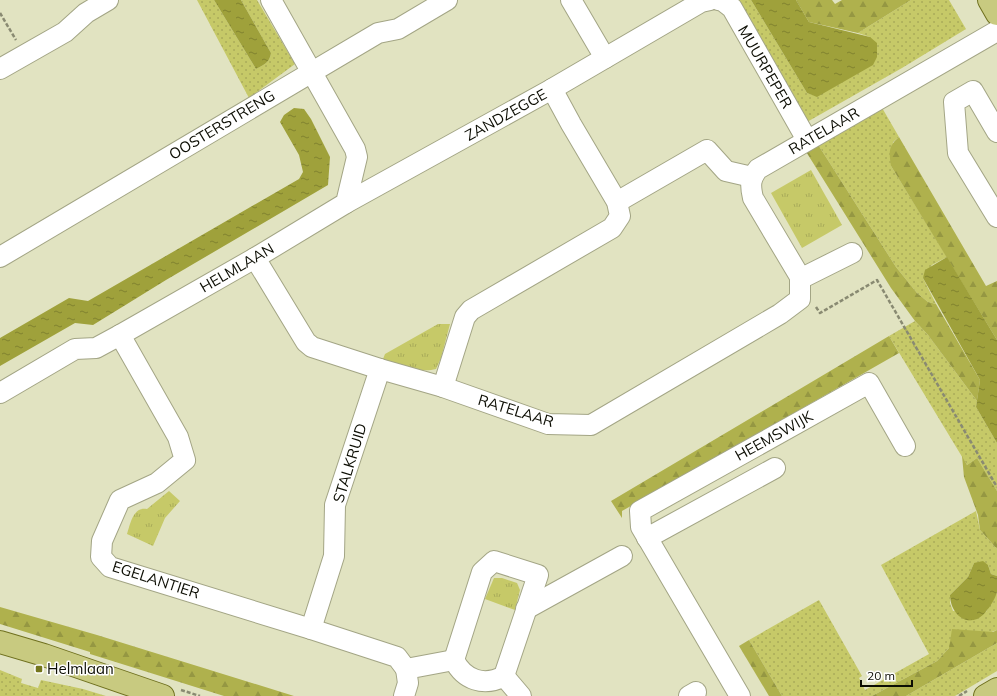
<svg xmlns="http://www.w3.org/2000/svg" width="997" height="696" font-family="Mulish,sans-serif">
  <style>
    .grass { fill: url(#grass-dots) }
    .forest { fill: url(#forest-firs) }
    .park { fill: url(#park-tufts) }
    .water { fill: url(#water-ripples) }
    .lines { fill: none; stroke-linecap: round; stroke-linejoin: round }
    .minor-casing { stroke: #a3a585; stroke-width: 22 }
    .major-casing { stroke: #6f701e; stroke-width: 24 }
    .path { stroke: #898a72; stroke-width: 2.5; stroke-dasharray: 4 2; stroke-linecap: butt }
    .minor { stroke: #fff; stroke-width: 20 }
    .major { stroke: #c8ca80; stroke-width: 22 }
    .poi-dot { fill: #74761c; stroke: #fff; stroke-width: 1.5 }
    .labels { text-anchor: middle; stroke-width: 3; stroke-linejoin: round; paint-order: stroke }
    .street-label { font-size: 15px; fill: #0c0d03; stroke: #fff }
    .poi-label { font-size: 15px; fill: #0c0d03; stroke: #fff; text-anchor: start }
  </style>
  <defs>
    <pattern id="grass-dots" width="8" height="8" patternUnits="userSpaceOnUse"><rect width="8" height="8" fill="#c6c968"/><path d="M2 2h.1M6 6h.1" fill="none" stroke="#a9ab59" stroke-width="1.8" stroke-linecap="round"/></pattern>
    <pattern id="forest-firs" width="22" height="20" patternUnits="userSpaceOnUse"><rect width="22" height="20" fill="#afb14d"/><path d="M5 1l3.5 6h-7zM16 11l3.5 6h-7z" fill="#959742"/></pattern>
    <pattern id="park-tufts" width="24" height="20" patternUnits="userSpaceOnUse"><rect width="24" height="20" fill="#c6c968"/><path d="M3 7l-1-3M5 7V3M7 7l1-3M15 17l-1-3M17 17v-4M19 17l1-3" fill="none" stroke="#a9ab59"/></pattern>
    <pattern id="water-ripples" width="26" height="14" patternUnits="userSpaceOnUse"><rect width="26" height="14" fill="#9fa13b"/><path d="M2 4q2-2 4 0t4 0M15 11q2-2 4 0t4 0" fill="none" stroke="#80822f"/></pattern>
  </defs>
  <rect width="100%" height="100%" fill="#e1e3c1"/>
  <g class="grass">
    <path d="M197,0H214L256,69C264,65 270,62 271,53L241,0H257L295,64L249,98Z"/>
    <path d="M731,0H751L807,93L816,96L870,37L858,33L911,0H949L966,29L902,68L807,122Z"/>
    <path d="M881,106L899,137L893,142L891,166L947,257L932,265L923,278L936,304L928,302L917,293L896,267L817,143Z"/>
    <path d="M915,321L928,335L977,401L976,407L997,443V491L977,458L967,465L889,336Z"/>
    <path d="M976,511L980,530L997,549V576L991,574L988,565L974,563L968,577L950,595V603L953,611L986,612L997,592V630L949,648L937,661L872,696H782L749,640L819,600L862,676L859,678L865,690L929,654L881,565Z"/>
    <path d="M997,643V671L955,696H906Z"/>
    <path d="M0,670L22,679L21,683L38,688L41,680L83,689L106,696H0Z"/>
  </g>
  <g class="forest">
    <path d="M796,0H832L835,4L842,0H911L858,33L809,22Z"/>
    <path d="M899,137L986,286L997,281V340L891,166C889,153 888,146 899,137Z"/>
    <path d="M817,143L896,267L917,293L928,302L936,304L980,380L977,401L928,335L915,321L891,288L805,150Z"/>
    <path d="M889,336L899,353L622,511V518L611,501Z"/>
    <path d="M962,456L967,465L977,458L997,491V549L980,530L978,515L964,477Z"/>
    <path d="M0,607L97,635L294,696H224L90,654V652L0,624Z"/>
    <path d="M952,629L993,632L997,630V643L906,696H872L937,661L949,648Z"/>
    <path d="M749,640L782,696H769L739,646Z"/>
  </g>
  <g class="park">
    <path d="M811,170L842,225L802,248L771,193Z"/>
    <path d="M438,324H450L441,358L436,369C419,374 400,364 383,359L385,354Z"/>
    <path d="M169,491L180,501L165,518L153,546L127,534C130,525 133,506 147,509Z"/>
    <path d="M494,578H502L517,583L520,590L515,610L485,599Z"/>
  </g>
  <g class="water">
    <path d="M214,0H241L271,53C270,62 264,65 256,69Z"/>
    <path d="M751,0H796L809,22L870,37L877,43V57L873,65L817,97L807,93Z"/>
    <path d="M294,108L304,109L311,119L330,157L328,185L166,280L93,325L75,323L0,366V338L69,298L88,301L299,179L303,172L299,155L280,122L284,115Z"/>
    <path d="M947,257L997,340V443L976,407L980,380L923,278L925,270Z"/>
    <path d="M983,561L988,565L991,574L997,576C997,581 997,587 997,592C995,600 985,616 977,619C961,625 950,609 950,595L968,577L974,563Z"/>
  </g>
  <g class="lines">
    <defs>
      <g id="minor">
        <path d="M571,0L605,58"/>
        <path d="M718,0L723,1L732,8L807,140"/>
        <path d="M0,69L65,32L86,13L108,0"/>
        <path d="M552,89L701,2L710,0"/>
        <path d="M997,132L973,91L954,102L958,153L997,217"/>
        <path d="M617,202L707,150L726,171L752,177"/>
        <path d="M346,203L552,89L571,124L617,202L620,216L612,228L471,310L465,317L443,387"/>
        <path d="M0,257L378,33L398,29L447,0"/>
        <path d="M255,258L306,342L312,347L380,369L443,387L548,424L591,425L780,314L800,299V277L753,198C750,185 750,179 758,169L997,31"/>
        <path d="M800,277L806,276L852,253"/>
        <path d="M120,335L178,437L185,460L157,483L120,500L102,541L101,557L110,567L311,629L397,657L406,669"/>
        <path d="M0,393L75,349L96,348L120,335L255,258L346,203L357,157L355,149L271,0"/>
        <path d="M647,538L775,468"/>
        <path d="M494,561L538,575L504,676C484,687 464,680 454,660L482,572Z"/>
        <path d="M526,609L622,556"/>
        <path d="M311,629L334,556L335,505L380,369"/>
        <path d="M504,676L521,696"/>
        <path d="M404,696L408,683L406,669L454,660"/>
        <path d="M689,696L696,692"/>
        <path d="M740,696L641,527L640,511L869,383L905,446"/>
      </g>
      <g id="major">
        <path d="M989,0L997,14"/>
        <path d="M0,642L44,655L163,696"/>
        <path d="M985,696L997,689"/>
      </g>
    </defs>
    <use href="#minor" class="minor-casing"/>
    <use href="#major" class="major-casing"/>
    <g class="path">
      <path d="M0,13L16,40"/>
      <path d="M816,307L820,313L877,280L997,487"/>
      <path d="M181,690L200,696"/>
      <path d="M959,696L967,691"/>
    </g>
    <use href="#minor" class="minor"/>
    <use href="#major" class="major"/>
  </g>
  <rect class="poi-dot" x="35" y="665" width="8" height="8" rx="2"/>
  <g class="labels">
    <g class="street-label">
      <text transform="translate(765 67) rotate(60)" y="5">MUURPEPER</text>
      <text transform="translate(506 115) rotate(-29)" y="5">ZANDZEGGE</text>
      <text transform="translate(222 125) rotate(-31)" y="5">OOSTERSTRENG</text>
      <text transform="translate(824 131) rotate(-30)" y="5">RATELAAR</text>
      <text transform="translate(237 268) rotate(-30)" y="5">HELMLAAN</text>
      <text transform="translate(516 411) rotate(17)" y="5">RATELAAR</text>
      <text transform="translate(774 436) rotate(-29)" y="5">HEEMSWIJK</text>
      <text transform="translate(350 463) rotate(-73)" y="5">STALKRUID</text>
      <text transform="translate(156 580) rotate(18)" y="5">EGELANTIER</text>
    </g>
    <g class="poi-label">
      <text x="47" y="674">Helmlaan</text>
    </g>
  </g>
  <path d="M861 680v6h51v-6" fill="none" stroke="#0c0d03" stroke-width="2"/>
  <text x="867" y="680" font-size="12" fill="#0c0d03" stroke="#ffffff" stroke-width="3" paint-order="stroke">20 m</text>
</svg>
